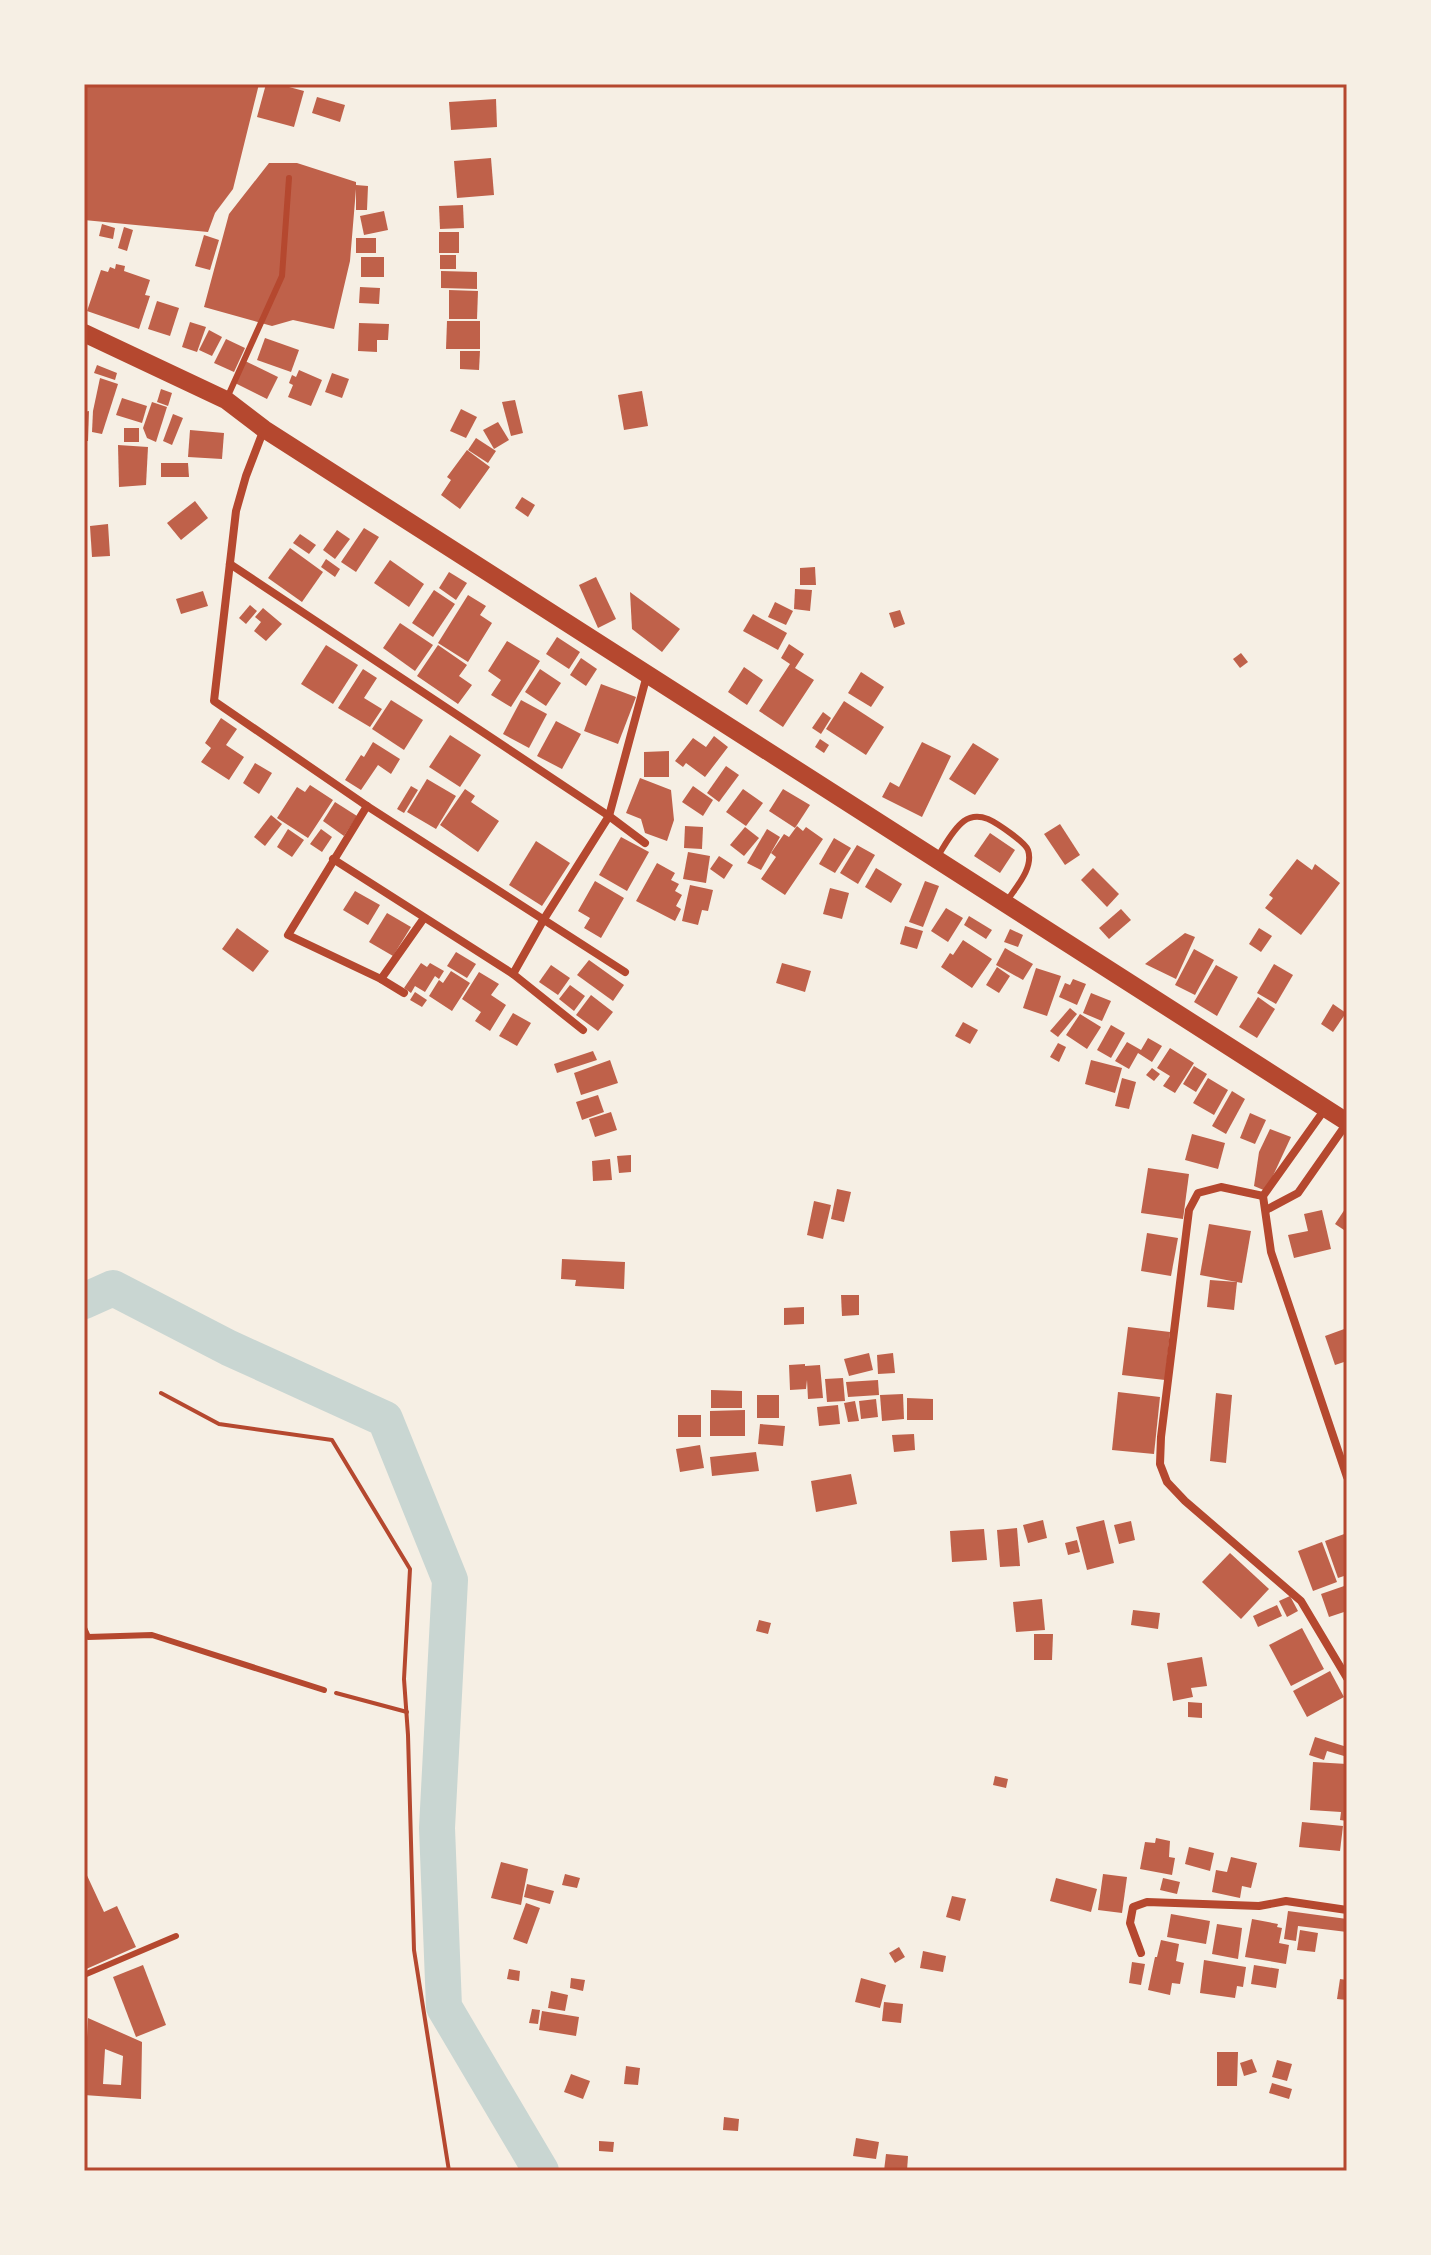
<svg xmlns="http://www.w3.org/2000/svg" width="1431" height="2255" font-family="Overpass,sans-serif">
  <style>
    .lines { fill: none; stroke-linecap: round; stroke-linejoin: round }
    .river { stroke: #c9d6d2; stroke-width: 36 }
    .building { fill: #bf614a; fill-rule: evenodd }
    .path { stroke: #b5482f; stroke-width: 4 }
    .service { stroke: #b5482f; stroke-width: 6 }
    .minor { stroke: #b5482f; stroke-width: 8 }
    .primary { stroke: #b5482f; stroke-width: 18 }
    .neatline { fill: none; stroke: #b5482f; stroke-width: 3 }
  </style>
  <rect width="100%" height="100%" fill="#f6efe4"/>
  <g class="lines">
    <path class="river" d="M84,1301L113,1288L229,1348L385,1419L450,1580L437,1828L444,2007L541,2171"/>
  </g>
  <g class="building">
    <path d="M84,84H259L233,189L215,213L208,232L84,220Z"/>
    <path d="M266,84H278L304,91L294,127L257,117Z"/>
    <path d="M317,97L345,105L340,122L312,113Z"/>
    <path d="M496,99L497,127L451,130L449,102Z"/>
    <path d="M491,158L494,195L457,198L454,161Z"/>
    <path d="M269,163H297L356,182V185L368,186L367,210H356V189L350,261L334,329L293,320L272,326L204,307L229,214Z"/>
    <path d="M463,205L464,228L440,229L439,206Z"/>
    <path d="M384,211L388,230L364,235L360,216Z"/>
    <path d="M102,224L115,228L113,239L99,236Z"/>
    <path d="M124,227L133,230L127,251L118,248Z"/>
    <rect x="439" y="232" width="20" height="21"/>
    <path d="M204,235L219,240L210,270L195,266Z"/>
    <rect x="356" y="238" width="20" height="15"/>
    <rect x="440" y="255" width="16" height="14"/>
    <rect x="361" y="257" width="23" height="20"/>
    <path d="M116,264L125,266L124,271L150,280L145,295L150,296L139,329L87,311L101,270L108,272L110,267L115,269Z"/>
    <path d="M441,271L477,272V289L441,288Z"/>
    <path d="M360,287L380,288L379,304L359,303Z"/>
    <path d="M449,290L478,291L477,319H449Z"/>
    <path d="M157,301L179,308L170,336L148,329Z"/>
    <path d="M447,321H480V349H446Z"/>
    <path d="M190,322L206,327L197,352L182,347Z"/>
    <path d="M359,323L389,324L388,340H377V352L358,351Z"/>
    <path d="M209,330L222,337L212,356L199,350Z"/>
    <path d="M265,338L299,350L291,372L257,360Z"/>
    <path d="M226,339L245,348L234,372L214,363Z"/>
    <path d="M460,351H480L479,370L460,369Z"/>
    <path d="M245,361L278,377L267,399L235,383Z"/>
    <path d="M97,365L117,373L115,380L94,373Z"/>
    <path d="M299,370L322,380L311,406L288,397L293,385L289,383L292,375L296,377Z"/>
    <path d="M332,373L349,379L342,398L325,392Z"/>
    <path d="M100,378L118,384L102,434L92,432L93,411Z"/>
    <path d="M161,389L172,393L168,406L157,402Z"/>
    <path d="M642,391L648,426L624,430L618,395Z"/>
    <path d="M122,398L147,406L142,423L116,415Z"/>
    <path d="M515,400L523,433L511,436L502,402Z"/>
    <path d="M152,402L167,407L156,442L147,438L143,428Z"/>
    <path d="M461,409L477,417L466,438L450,431Z"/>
    <path d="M89,411L88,441H84V412Z"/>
    <path d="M173,414L183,418L172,445L163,441Z"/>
    <path d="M498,422L509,440L494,449L483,430Z"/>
    <rect x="124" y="428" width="15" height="14"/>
    <path d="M190,430L224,433L222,459L188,457Z"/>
    <path d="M476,438L496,451L488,463L468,450Z"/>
    <path d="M118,445L148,447L146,485L119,487Z"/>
    <path d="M467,450L490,467L460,509L441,495L451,480L447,477Z"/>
    <path d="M161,463H188L189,477H161Z"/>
    <path d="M522,497L535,505L528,517L515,508Z"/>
    <path d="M195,501L208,518L181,540L167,523Z"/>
    <path d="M108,524L110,556L92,557L90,526Z"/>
    <path d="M364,528L379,537L356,572L341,562Z"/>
    <path d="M337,530L350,539L335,559L323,550Z"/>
    <path d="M300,534L316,545L309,554L293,543Z"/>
    <path d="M290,548L323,572L302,602L268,578Z"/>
    <path d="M326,559L340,569L335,577L321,567Z"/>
    <path d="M390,560L424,584L409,607L374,583Z"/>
    <path d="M815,567L816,585H800V568Z"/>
    <path d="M449,572L467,583L456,600L439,588Z"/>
    <path d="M596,577L616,619L598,628L579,585Z"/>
    <path d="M795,589L812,590L810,611L794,609Z"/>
    <path d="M434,590L455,604L433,637L412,623Z"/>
    <path d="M203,591L208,606L181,614L176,599Z"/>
    <path d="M630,592L680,629L662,652L632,629Z"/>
    <path d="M468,595L486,606L480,615L492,623L468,662L438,643Z"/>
    <path d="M775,602L793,611L786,625L768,617Z"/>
    <path d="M250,605L257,611L246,624L239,618Z"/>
    <path d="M263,608L282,624L266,641L254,631L261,622L255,617Z"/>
    <path d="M900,610L905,624L894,628L889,613Z"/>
    <path d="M753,614L787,633L778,650L743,631Z"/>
    <path d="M400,623L433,645L415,671L383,648Z"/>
    <path d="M557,637L580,652L569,669L546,654Z"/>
    <path d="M507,641L540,661L511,707L491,695L501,680L488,671Z"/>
    <path d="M789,644L804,654L795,668L814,680L783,727L759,711L790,664L781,658Z"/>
    <path d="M326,645L358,665L333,704L301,684Z"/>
    <path d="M438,645L467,665L459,676L472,685L458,704L417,676Z"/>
    <path d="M1241,653L1248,662L1240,668L1233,659Z"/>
    <path d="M581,658L597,669L586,686L570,675Z"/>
    <path d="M744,667L763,680L747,705L728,692Z"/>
    <path d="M363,669L377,678L364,698L382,709L370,727L338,708Z"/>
    <path d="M540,669L561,683L546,706L525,692Z"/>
    <path d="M861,672L884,687L871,707L848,693Z"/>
    <path d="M601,684L636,697L618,744L584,731Z"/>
    <path d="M391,700L423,720L404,750L372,729Z"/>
    <path d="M521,700L547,714L529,748L503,734Z"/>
    <path d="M844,701L884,727L866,755L826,729Z"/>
    <path d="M823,712L831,718L821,734L812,728Z"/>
    <path d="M221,718L237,729L226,745L244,757L229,780L201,762L211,748L205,743Z"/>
    <path d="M556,721L581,734L562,769L537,756Z"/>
    <path d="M450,735L481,755L460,787L429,767Z"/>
    <path d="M714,736L728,747L705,777L686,763L683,767L675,761L693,738L706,747Z"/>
    <path d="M820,739L829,745L824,753L815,747Z"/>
    <path d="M373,742L400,759L391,774L378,765L361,790L345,780L361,755L364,757Z"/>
    <path d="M922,742L951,756L922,817L882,797L890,782L899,787Z"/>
    <path d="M973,743L999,759L975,795L949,779Z"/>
    <path d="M669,751V777H644V752Z"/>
    <path d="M255,763L272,773L259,794L243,783Z"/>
    <path d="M726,766L739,775L719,802L707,793Z"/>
    <path d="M640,778L671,790L674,820L667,841L645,833L641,819L626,813Z"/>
    <path d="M427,779L456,796L436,829L407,812Z"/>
    <path d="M310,785L333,800L308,838L277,818L297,787L305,792Z"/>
    <path d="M411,786L418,790L404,813L397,809Z"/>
    <path d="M693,786L713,800L703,816L682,802Z"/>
    <path d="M465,789L475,796L471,802L499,821L478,852L440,825Z"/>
    <path d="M743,789L763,803L746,826L726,812Z"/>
    <path d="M783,789L810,805L795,828L769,811Z"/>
    <path d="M335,802L357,816L344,836L323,821Z"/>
    <path d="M271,815L282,824L265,846L254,837Z"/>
    <path d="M1060,824L1080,855L1065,865L1044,834Z"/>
    <path d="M685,826L703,827L702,849L684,848Z"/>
    <path d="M797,826L803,831L806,827L823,839L785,895L761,879L776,857L771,853L784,834L789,837Z"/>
    <path d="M745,827L759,838L744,856L730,845Z"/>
    <path d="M288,829L304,840L292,857L277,847Z"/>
    <path d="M321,829L332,837L322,852L310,844Z"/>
    <path d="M767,829L780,837L761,870L747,863Z"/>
    <path d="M990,833L1015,850L1000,873L974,856Z"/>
    <path d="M621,837L649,852L627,891L599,875Z"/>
    <path d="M834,838L851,848L835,873L819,864Z"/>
    <path d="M536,841L570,863L542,906L509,885Z"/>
    <path d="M857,845L875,855L858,884L840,873Z"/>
    <path d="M688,852L710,856L706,883L683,879Z"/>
    <path d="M719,856L733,865L724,879L710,869Z"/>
    <path d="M1297,859L1312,870L1315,864L1340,883L1301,935L1265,908L1273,898L1269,895Z"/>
    <path d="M657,863L675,873L671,880L679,884L675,891L682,895L676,906L681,909L675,921L636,901Z"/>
    <path d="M876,868L902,884L891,903L865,887Z"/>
    <path d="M1093,868L1119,894L1107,907L1081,880Z"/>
    <path d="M595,881L624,898L601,938L584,928L590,918L578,911Z"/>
    <path d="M925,881L939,886L923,927L909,922Z"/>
    <path d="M690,885L713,890L708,911L702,910L698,925L682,921Z"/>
    <path d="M830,888L849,893L842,919L823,914Z"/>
    <path d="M355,891L380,905L368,925L343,910Z"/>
    <path d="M946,908L963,918L948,942L931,931Z"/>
    <path d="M1121,909L1131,920L1109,939L1099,928Z"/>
    <path d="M387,913L411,927L393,956L369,942Z"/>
    <path d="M969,916L992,930L986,939L964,925Z"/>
    <path d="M905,926L923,931L917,949L900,944Z"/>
    <path d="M237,928L269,951L253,972L222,949Z"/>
    <path d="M1259,928L1272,936L1261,952L1249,944Z"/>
    <path d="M1010,929L1023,935L1018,947L1004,942Z"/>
    <path d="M1185,933L1195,937L1176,979L1145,964Z"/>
    <path d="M963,940L992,959L972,988L941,967L950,953L953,955Z"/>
    <path d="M1005,948L1033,964L1023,980L996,965Z"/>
    <path d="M1194,949L1214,960L1195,995L1175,985Z"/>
    <path d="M456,952L476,964L467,978L447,966Z"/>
    <path d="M589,960L624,985L613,1001L577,975Z"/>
    <path d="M421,963L427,967L430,963L444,971L439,979L435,976L425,992L415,986L411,993L404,988Z"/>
    <path d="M782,963L811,971L805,992L776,983Z"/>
    <path d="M1274,964L1293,975L1276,1004L1257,993Z"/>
    <path d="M551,965L570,978L558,995L539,982Z"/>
    <path d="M1216,965L1238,977L1217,1016L1194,1002Z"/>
    <path d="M997,967L1010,976L999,993L986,985Z"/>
    <path d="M1036,968L1061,976L1047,1016L1023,1008Z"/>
    <path d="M451,971L470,983L452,1011L429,996L439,980L443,983Z"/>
    <path d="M479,972L499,984L491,995L506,1005L490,1031L475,1021L481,1012L462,999Z"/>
    <path d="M1073,979L1086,984L1077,1005L1059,997L1065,983L1070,985Z"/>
    <path d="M570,985L585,996L574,1011L559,999Z"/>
    <path d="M415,992L427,1000L422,1007L410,1000Z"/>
    <path d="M1091,993L1111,1001L1102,1021L1083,1013Z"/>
    <path d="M591,995L613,1012L598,1031L576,1015Z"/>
    <path d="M1258,997L1275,1009L1257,1038L1239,1027Z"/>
    <path d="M1333,1004L1346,1013L1333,1032L1321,1024Z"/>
    <path d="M1070,1008L1077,1014L1058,1037L1050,1031Z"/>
    <path d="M513,1013L531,1023L517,1046L499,1036Z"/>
    <path d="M1080,1014L1101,1027L1087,1049L1066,1035Z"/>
    <path d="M963,1022L978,1030L970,1044L955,1036Z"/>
    <path d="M1111,1025L1125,1033L1111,1058L1097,1050Z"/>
    <path d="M1148,1038L1162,1046L1152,1062L1138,1053L1129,1069L1115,1061L1127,1042L1141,1050Z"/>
    <path d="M1058,1043L1066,1047L1059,1062L1050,1057Z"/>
    <path d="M1170,1048L1194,1063L1175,1093L1163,1086L1170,1076L1157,1068Z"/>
    <path d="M593,1051L597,1060L557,1073L554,1064Z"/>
    <path d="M610,1060L618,1083L581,1095L574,1073Z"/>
    <path d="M1091,1060L1122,1068L1115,1093L1085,1084Z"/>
    <path d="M1194,1066L1207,1074L1196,1092L1183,1084Z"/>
    <path d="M1152,1068L1160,1074L1154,1081L1146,1075Z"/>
    <path d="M1122,1078L1136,1082L1129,1109L1115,1106Z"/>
    <path d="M1208,1078L1228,1090L1214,1115L1193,1103Z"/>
    <path d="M1232,1091L1245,1099L1226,1134L1212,1126Z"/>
    <path d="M598,1095L604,1112L582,1120L576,1102Z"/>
    <path d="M611,1112L617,1130L595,1137L589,1119Z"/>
    <path d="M1250,1113L1266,1120L1255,1144L1240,1138Z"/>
    <path d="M1270,1129L1291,1137L1266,1191L1254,1186L1259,1152Z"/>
    <path d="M1192,1134L1225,1143L1218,1169L1185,1160Z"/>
    <path d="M631,1155V1172L619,1173L617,1156Z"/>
    <path d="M610,1159L612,1180L593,1181L592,1161Z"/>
    <path d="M1148,1168L1189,1174L1183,1219L1141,1213Z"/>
    <path d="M837,1189L851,1192L844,1222L831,1219Z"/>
    <path d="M814,1201L831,1205L823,1239L807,1235Z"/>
    <path d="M1347,1206V1232L1335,1224Z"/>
    <path d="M1322,1210L1331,1249L1294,1258L1288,1235L1308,1231L1304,1214Z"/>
    <path d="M1209,1224L1251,1231L1242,1283L1200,1275Z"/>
    <path d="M1147,1233L1178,1238L1171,1276L1141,1271Z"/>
    <path d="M562,1259L625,1262L624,1289L575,1286L576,1280L561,1279Z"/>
    <path d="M1210,1280L1237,1282L1234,1310L1207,1307Z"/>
    <path d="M841,1295H859V1315L842,1316Z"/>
    <path d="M804,1307V1324L784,1325V1308Z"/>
    <path d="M1128,1327L1170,1332L1165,1380L1122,1375Z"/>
    <path d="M1347,1328V1361L1335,1365L1325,1336Z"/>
    <path d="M869,1353L873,1370L849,1376L844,1359Z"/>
    <path d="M893,1353L895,1373L878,1374L877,1355Z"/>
    <path d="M805,1364V1366L820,1365L823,1398L808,1399L807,1380L806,1389L790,1390L789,1365Z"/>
    <path d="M843,1378L845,1401L827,1402L825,1379Z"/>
    <path d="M878,1380L879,1395L848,1397L846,1382Z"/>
    <path d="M711,1390L742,1391V1408H711Z"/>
    <path d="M1118,1392L1160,1397L1154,1454L1112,1450Z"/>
    <path d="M1216,1393L1232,1395L1226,1463L1210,1461Z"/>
    <path d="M903,1394L904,1419L882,1421L880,1395Z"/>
    <rect x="757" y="1395" width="22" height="23"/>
    <path d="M907,1398L933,1399V1420H907Z"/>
    <path d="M876,1399L878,1417L861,1419L859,1401Z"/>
    <path d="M855,1401L859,1421L848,1422L844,1403Z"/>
    <path d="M838,1405L840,1424L819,1426L817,1407Z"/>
    <path d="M745,1410V1436H710V1411Z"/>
    <rect x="678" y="1415" width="23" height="22"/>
    <path d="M760,1424L785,1426L783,1446L758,1444Z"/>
    <path d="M914,1434L915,1450L894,1452L892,1435Z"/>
    <path d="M700,1445L704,1468L680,1472L676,1449Z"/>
    <path d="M756,1452L759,1471L712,1476L710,1457Z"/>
    <path d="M851,1474L857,1504L816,1512L811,1481Z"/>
    <path d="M1043,1520L1047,1538L1028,1543L1023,1525Z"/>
    <path d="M1104,1520L1114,1563L1087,1570L1076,1527Z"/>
    <path d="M1131,1521L1135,1540L1119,1544L1114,1525Z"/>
    <path d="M1017,1528L1020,1566L1000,1567L997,1530Z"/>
    <path d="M984,1529L987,1560L952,1562L950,1531Z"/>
    <path d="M1347,1533V1575L1338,1578L1325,1541Z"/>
    <path d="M1077,1540L1080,1552L1068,1555L1065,1543Z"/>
    <path d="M1322,1542L1337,1582L1313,1591L1298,1551Z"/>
    <path d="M1230,1553L1269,1589L1241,1619L1202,1582Z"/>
    <path d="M1347,1585V1611L1329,1617L1321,1594Z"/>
    <path d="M1290,1596L1298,1611L1287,1617L1279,1601Z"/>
    <path d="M1042,1599L1045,1630L1016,1632L1013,1602Z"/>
    <path d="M1277,1605L1282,1616L1258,1627L1253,1616Z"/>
    <path d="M1133,1610L1160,1613L1158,1629L1131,1625Z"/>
    <path d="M759,1620L771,1623L768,1634L756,1631Z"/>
    <path d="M1302,1628L1324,1669L1291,1686L1269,1645Z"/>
    <path d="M1034,1634H1053L1052,1660H1034Z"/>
    <path d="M1202,1657L1207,1686L1191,1688L1193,1697L1173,1701L1167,1663Z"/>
    <path d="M1330,1671L1344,1697L1307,1717L1293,1691Z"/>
    <path d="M1188,1702L1202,1703V1718L1188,1717Z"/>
    <path d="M1315,1737L1347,1747L1344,1756L1327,1751L1324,1760L1309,1755Z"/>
    <path d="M1313,1762L1347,1764V1821L1340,1820L1341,1812L1310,1810Z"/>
    <path d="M995,1776L1008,1779L1006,1788L993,1785Z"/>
    <path d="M1302,1822L1343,1826L1340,1851L1299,1847Z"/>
    <path d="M1156,1838L1170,1841L1169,1857L1175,1858L1172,1875L1140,1869L1145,1842L1155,1843Z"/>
    <path d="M1189,1847L1214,1853L1210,1871L1185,1864Z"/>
    <path d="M1231,1857L1257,1863L1251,1888L1242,1886L1240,1898L1212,1892L1216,1870L1227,1872Z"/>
    <path d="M501,1862L528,1869L521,1905L491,1898Z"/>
    <path d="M84,1869L104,1912L117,1906L136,1947L84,1970Z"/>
    <path d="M565,1874L580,1878L577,1888L562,1885Z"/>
    <path d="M1103,1874L1127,1877L1122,1913L1098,1910Z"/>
    <path d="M1056,1878L1097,1889L1091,1912L1050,1901Z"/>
    <path d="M1163,1878L1180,1882L1177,1894L1160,1890Z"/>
    <path d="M527,1884L554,1891L550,1904L524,1897Z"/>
    <path d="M952,1896L966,1899L960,1921L946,1917Z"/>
    <path d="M526,1903L540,1908L527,1944L513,1939Z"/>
    <path d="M1288,1911L1347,1919V1932L1298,1926L1296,1941L1284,1939Z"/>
    <path d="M1171,1914L1210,1921L1206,1944L1167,1937Z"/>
    <path d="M1252,1919L1278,1924L1277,1927L1282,1928L1279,1943L1289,1945L1286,1964L1245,1957Z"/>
    <path d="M1217,1924L1242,1928L1238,1959L1212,1954Z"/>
    <path d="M1300,1930L1318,1933L1315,1952L1297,1950Z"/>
    <path d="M1161,1940L1179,1944L1176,1961L1184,1963L1180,1984L1172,1983L1170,1995L1148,1990L1155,1957H1157Z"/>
    <path d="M899,1947L905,1957L895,1963L889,1953Z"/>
    <path d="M923,1951L946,1956L943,1972L920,1968Z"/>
    <path d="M1204,1960L1246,1967L1243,1987L1237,1986L1235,1998L1200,1993Z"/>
    <path d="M1132,1962L1145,1964L1141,1985L1129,1983Z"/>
    <path d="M143,1965L166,2025L136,2037L113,1977Z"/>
    <path d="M1254,1965L1279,1969L1276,1988L1251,1984Z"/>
    <path d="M509,1969L520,1971L519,1981L507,1979Z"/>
    <path d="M571,1978L585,1980L583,1991L570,1988Z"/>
    <path d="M861,1978L886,1985L880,2008L855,2002Z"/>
    <path d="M1340,1979L1347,1980V2000L1337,1999Z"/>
    <path d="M551,1991L568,1995L565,2011L548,2008Z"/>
    <path d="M884,2002L903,2004L901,2023L882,2021Z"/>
    <path d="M532,2009L540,2010L538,2024L529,2023Z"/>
    <path d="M542,2011L579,2017L576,2036L539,2030Z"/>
    <path d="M88,2018L142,2042L141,2099L84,2095ZM105,2049L123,2056L121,2085L103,2084Z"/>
    <path d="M1217,2052H1238L1237,2086H1217Z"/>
    <path d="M1252,2059L1257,2072L1244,2076L1240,2063Z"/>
    <path d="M1277,2060L1292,2064L1287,2081L1272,2077Z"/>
    <path d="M626,2066L640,2068L638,2085L624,2084Z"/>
    <path d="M571,2074L590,2081L583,2099L564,2092Z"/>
    <path d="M1272,2083L1292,2089L1289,2099L1269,2093Z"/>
    <path d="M724,2117L739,2119L738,2131L723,2130Z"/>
    <path d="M856,2138L879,2142L876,2159L853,2156Z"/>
    <path d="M599,2141L614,2142L613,2152L599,2151Z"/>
    <path d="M886,2154L908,2156L907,2171H884Z"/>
  </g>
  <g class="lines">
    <g class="path">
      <path d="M161,1393L219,1424L332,1440L410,1569L404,1679L408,1735L414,1950L449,2171"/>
      <path d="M336,1693L407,1712"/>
    </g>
    <g class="service">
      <path d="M227,398L282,276L289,178"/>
      <path d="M938,856C945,845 953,829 964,821C971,816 980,816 988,819C997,823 1025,842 1028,850C1034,868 1016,887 1007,901"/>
      <path d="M84,1628L88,1637L152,1635L324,1690"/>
      <path d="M84,1975L176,1936"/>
    </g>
    <g class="minor">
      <path d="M264,429L246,476L236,511L214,701L367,806L625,972"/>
      <path d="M230,564L609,816L645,843"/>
      <path d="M367,806L288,935L381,979L404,993"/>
      <path d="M333,859L513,974L583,1030"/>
      <path d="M513,974L544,919L609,816L647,675"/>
      <path d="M381,979L424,918"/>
      <path d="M1325,1109L1263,1196L1271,1252L1347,1477"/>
      <path d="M1263,1196L1221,1187L1198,1193L1189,1210L1161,1437L1160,1464L1167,1482L1185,1501L1301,1601L1347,1678"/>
      <path d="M1266,1210L1298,1193L1347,1123"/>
      <path d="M1141,1953L1130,1923L1133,1907L1147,1902L1259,1906L1286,1901L1347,1910"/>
    </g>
    <path class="primary" d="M84,333L226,400L264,429L1347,1122"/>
  </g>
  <rect width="1431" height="2255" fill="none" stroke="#f6efe4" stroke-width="172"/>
  <rect x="86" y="86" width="1259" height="2083" class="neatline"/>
</svg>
